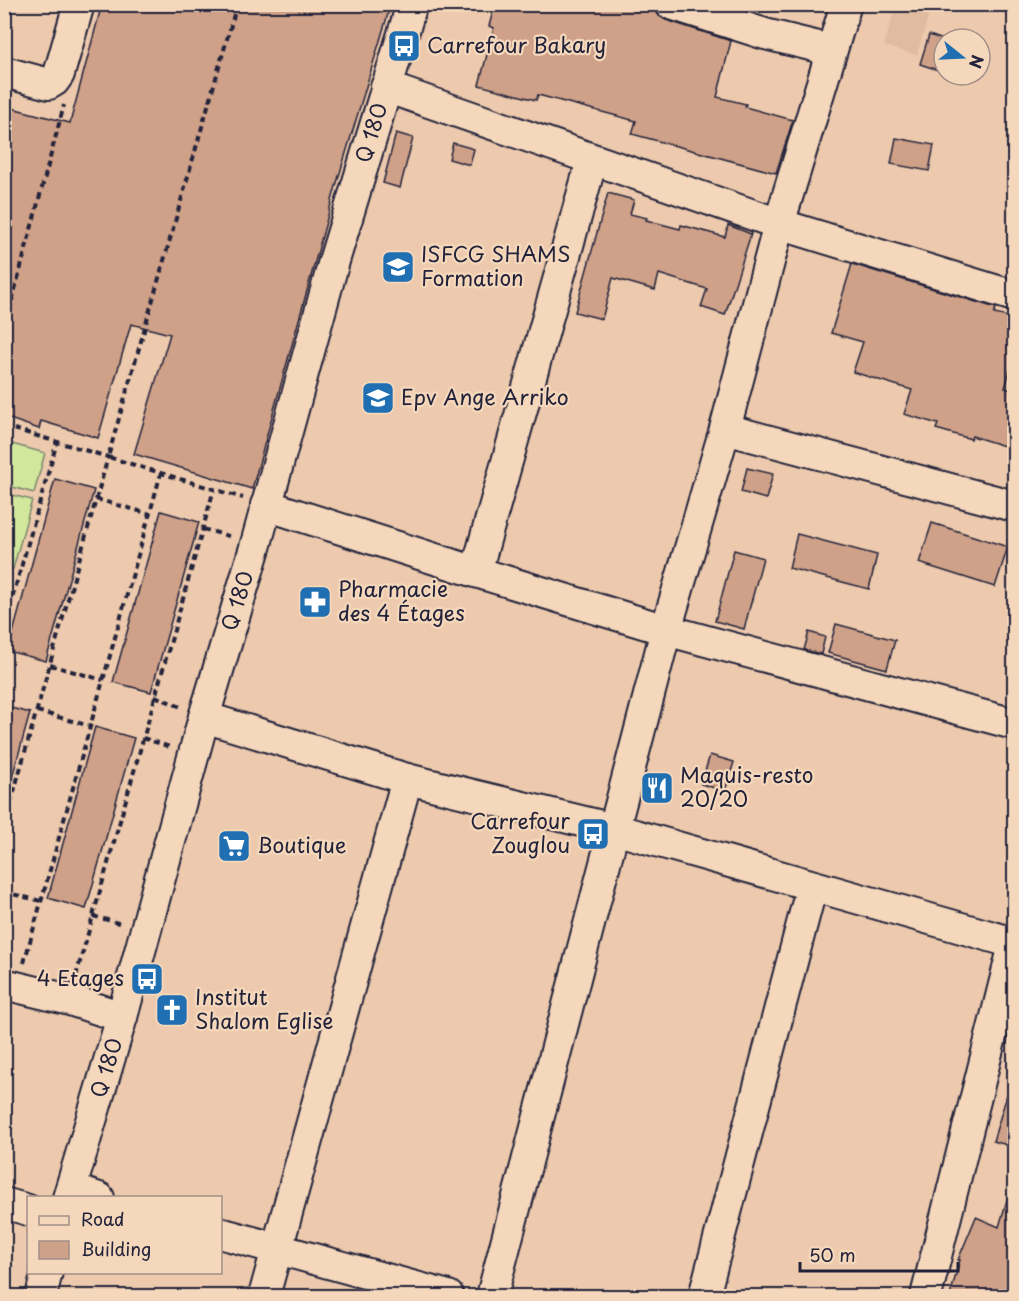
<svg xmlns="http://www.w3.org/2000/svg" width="1019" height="1301" font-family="'Playpen Sans',sans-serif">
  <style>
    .built { fill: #e0bba0 }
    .green { fill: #d1e79c; stroke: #7a846c; stroke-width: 1.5 }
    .building { fill: #cfa188; stroke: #22223b; stroke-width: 1.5 }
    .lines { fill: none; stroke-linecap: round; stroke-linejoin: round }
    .minor-casing { stroke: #22223b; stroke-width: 34 }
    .path { stroke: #22223b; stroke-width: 4; stroke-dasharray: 6 4.5; stroke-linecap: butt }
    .minor { stroke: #f5d8bb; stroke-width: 30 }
    .labels { text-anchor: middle; stroke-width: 4.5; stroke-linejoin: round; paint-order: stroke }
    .poi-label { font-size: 21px; fill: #22223b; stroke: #f5d8bb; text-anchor: start }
    .street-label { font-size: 21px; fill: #22223b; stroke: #f5d8bb }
  </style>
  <rect width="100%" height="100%" fill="#edcaad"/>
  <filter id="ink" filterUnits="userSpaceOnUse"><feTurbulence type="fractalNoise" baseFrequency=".0167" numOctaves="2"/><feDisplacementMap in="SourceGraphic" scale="12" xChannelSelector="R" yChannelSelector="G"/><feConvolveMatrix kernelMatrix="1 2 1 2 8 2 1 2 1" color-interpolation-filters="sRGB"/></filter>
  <g filter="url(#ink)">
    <path class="built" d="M896,4L932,5L917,55L884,46Z"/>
    <g class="green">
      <path d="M12,444L45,453L34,493L5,485V470Z"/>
      <path d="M4,493L32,500L13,569L5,567Z"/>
    </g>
    <g class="building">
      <path d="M102,4H391L336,186L252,489L134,454L170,334L131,324L98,438L41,421L39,429L4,417V106L70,123Z"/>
      <path d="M495,4H633L656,11L659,16L666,20L731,41L717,97L746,104L745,107L793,120L776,173L632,134L636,121L538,95L536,100L479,85L494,28L489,26Z"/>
      <path d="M929,35L944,40V72L920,64Z"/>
      <path d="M396,133L413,138L400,188L383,183Z"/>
      <path d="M896,138L934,145L929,171L891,164Z"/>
      <path d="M453,143L474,149L470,165L449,159Z"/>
      <path d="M608,193L634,200L630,214L647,218L646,220L680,229L681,225L725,237L728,225L751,234L725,315L701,307L707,289L659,274L655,290L613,278L602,319L575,312Z"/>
      <path d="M852,264L996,308L994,314L1014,318V356L1005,388L1014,391V449L972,436L971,439L936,429L938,424L904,414L912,390L853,372L863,342L831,333Z"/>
      <path d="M747,468L773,474L766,499L741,492Z"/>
      <path d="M55,479L94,490L46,661L8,651Z"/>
      <path d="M161,511L199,522L151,692L113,682Z"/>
      <path d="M932,523L1008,547L995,587L919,563Z"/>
      <path d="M797,534L877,555L869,589L789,568Z"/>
      <path d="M734,550L763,558L744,629L715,621Z"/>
      <path d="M836,624L895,640L887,669L828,653Z"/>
      <path d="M809,632L825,637L821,654L804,650Z"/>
      <path d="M4,706L30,713L10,785L4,784Z"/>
      <path d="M95,727L134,738L86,909L48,898Z"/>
      <path d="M710,755L734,762L725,791L701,784Z"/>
      <path d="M1010,1085L1014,1086V1147L993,1141Z"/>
      <path d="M1010,1190H1014V1296H950L960,1260H958L976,1217L999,1227Z"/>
    </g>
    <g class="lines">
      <defs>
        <g id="minor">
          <path d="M671,4L765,34L831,50"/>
          <path d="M4,72L49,84L54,81L59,74L79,4"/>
          <path d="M386,87L779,224L1014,296"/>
          <path d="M725,429L1014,506"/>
          <path d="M266,505L476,572L666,630L1014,724"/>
          <path d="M476,572L592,160"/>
          <path d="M204,717L407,779L614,829L1014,943"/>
          <path d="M4,984L70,1000L122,1017"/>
          <path d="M71,1189L99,1198"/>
          <path d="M68,1198L122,1017L204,717L256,544L334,261L412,4"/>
          <path d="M4,1203L28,1210"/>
          <path d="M220,1233L448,1296"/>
          <path d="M41,1296L47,1272"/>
          <path d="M264,1296L407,779"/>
          <path d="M492,1296L666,630L725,429L779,224L846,4"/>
          <path d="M704,1296L812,886"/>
          <path d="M926,1296L1014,945"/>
        </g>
      </defs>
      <use href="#minor" class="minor-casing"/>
      <g class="path">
        <path d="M237,4L108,457L243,498"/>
        <path d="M4,331L64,105"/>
        <path d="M4,426L108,457L4,827"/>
        <path d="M96,499L150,514"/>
        <path d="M203,529L232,537"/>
        <path d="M4,627L57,442"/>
        <path d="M50,665L103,680"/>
        <path d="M155,696L181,707"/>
        <path d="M37,711L90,726"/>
        <path d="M143,738L170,747"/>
        <path d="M4,892L41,901"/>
        <path d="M93,916L122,924"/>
        <path d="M24,963L161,473"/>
        <path d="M76,976L214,489"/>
      </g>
      <use href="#minor" class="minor"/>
    </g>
  </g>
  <defs>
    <symbol id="bus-square" viewBox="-11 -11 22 22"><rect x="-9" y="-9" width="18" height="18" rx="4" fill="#1f6fb2" stroke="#f5d8bb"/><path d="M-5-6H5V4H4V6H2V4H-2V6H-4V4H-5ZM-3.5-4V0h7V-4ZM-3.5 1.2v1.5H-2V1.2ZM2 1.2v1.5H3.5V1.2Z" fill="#fff"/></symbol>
    <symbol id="school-square" viewBox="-11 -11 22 22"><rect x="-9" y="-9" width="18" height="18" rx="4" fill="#1f6fb2" stroke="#f5d8bb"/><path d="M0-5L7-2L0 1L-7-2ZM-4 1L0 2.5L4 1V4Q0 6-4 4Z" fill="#fff"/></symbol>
    <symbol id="pharmacy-square" viewBox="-11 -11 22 22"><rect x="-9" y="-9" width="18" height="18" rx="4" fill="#1f6fb2" stroke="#f5d8bb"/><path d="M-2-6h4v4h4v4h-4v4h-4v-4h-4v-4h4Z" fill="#fff"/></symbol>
    <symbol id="restaurant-square" viewBox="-11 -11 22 22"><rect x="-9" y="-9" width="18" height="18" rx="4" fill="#1f6fb2" stroke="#f5d8bb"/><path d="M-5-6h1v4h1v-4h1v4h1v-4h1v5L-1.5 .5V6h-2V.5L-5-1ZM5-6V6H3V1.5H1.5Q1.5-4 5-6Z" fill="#fff"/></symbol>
    <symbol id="supermarket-square" viewBox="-11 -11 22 22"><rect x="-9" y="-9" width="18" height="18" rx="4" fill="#1f6fb2" stroke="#f5d8bb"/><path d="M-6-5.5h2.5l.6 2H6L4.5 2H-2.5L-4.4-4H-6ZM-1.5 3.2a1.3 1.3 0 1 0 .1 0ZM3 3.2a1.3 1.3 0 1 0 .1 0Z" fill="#fff"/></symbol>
    <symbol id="church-square" viewBox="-11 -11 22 22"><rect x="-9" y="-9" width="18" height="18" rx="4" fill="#1f6fb2" stroke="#f5d8bb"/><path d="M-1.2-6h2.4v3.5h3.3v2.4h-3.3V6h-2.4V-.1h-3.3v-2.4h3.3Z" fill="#fff"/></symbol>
  </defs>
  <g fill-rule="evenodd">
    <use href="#bus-square" x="385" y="27" width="38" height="38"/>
    <use href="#school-square" x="379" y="248" width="38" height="38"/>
    <use href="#school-square" x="359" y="379" width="38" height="38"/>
    <use href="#pharmacy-square" x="296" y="583" width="38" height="38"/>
    <use href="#restaurant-square" x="638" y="769" width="38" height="38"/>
    <use href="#bus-square" x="574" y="815" width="38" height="38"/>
    <use href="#supermarket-square" x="215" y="827" width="38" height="38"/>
    <use href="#bus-square" x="128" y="960" width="38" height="38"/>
    <use href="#church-square" x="153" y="991" width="38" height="38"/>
  </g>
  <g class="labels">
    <g class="poi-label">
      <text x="427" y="53">Carrefour Bakary</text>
      <text x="421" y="262">ISFCG SHAMS<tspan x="421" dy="24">Formation</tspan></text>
      <text x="401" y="405">Epv Ange Arriko</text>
      <text x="338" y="597">Pharmacie<tspan x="338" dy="24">des 4 Étages</tspan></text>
      <text x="680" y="783">Maquis-resto<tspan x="680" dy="24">20/20</tspan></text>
      <text x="570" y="829" text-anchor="end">Carrefour<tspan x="570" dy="24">Zouglou</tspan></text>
      <text x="257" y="853">Boutique</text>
      <text x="124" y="986" text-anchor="end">4 Etages</text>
      <text x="195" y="1005">Institut<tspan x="195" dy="24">Shalom Eglise</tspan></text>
    </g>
    <g class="street-label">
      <text transform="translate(372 133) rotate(-73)" y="7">Q 180</text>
      <text transform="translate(238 601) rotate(-73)" y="7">Q 180</text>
      <text transform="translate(107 1068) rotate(-73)" y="7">Q 180</text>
    </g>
  </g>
  <rect width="1019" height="1301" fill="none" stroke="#f5d8bb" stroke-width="24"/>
  <rect x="12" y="12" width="995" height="1277" fill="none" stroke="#22223b" stroke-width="2" filter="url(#ink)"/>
  <rect x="27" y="1196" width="195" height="78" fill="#f5d8bb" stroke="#a18f88" stroke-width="1.5"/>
  <rect x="39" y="1216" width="30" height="9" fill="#f5d8bb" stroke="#a18f88" stroke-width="1.5"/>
  <text x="81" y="1226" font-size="18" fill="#22223b">Road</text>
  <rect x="39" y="1241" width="30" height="18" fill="#cfa188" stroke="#a18f88" stroke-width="1.5"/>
  <text x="81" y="1256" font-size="18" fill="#22223b">Building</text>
  <g transform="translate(962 57) rotate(108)"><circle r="28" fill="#f5d8bb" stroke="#a18f88" stroke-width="1.5"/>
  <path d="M0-4.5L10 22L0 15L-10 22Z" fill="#1f6fb2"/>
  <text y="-9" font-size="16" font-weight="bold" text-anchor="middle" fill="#22223b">N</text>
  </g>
  <path d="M800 1262v9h158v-9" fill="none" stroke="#22223b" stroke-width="3"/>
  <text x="809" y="1262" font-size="18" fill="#22223b" stroke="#f5d8bb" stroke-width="4.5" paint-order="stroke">50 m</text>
</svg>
